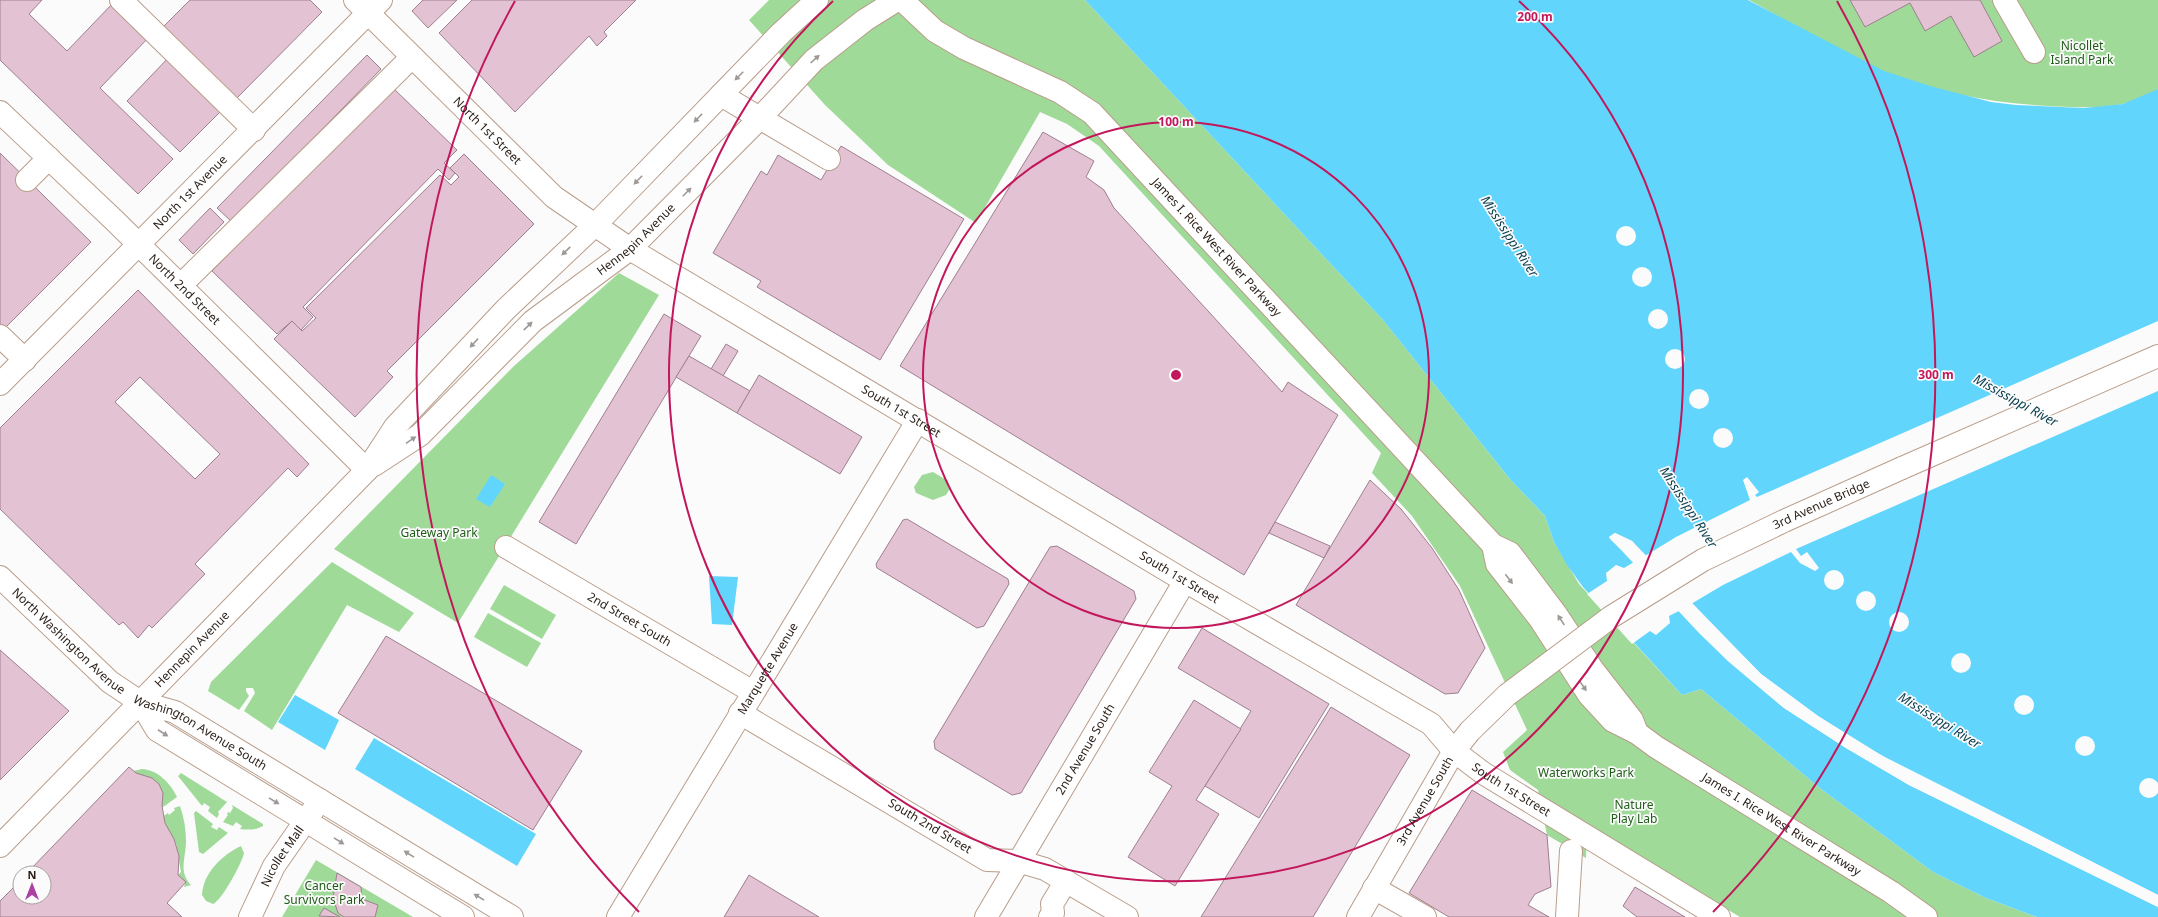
<svg xmlns="http://www.w3.org/2000/svg" width="2158" height="917" font-family="'Noto Sans',sans-serif">
  <style>
    .green { fill: #9fda99 }
    .water { fill: #62d5fd }
    .pier { fill: #fbfbfb }
    .building { fill: #e3c2d3; stroke: #9e7f8f; fill-rule: evenodd }
    .lines { fill: none; stroke-linecap: round; stroke-linejoin: round }
    .minor-casing { stroke: #b99d8a; stroke-width: 24 }
    .major-casing { stroke: #b99d8a; stroke-width: 24 }
    .minor { stroke: #fff; stroke-width: 22 }
    .major { stroke: #fff; stroke-width: 22 }
    .major-bridge-casing { stroke: #b99d8a; stroke-width: 24; stroke-linecap: butt }
    .major-bridge { stroke: #fff; stroke-width: 22 }
    .oneway { fill: #9e9996 }
    .ring { fill: none; stroke: #c2185b; stroke-width: 2 }
    .labels { text-anchor: middle; stroke-width: 3.5; stroke-linejoin: round; paint-order: stroke }
    .park-label { font-size: 12px; fill: #1e5c18; stroke: #fbfbfb }
    .street-label { font-size: 12px; fill: #271c15; stroke: #fbfbfb }
    .water-label { font-size: 13px; font-style: italic; fill: #0d4151; stroke: #fbfbfb }
    .centre { fill: #c2185b; stroke: #fbfbfb; stroke-width: 2 }
    .ring-label { font-size: 12px; text-anchor: middle; font-weight: bold; fill: #c2185b; stroke: #fbfbfb; stroke-width: 3.5; stroke-linejoin: round; paint-order: stroke }
  </style>
  <rect width="100%" height="100%" fill="#fbfbfb"/>
  <g class="green">
    <path d="M769,0H1085L1383,320L1509,478L1545,516L1554,542L1579,584L1682,695L1701,689L1821,789L1933,872L1986,898L2037,917H1740L1587,824L1586,858L1547,835L1538,790L1510,770L1503,752L1527,730L1460,586L1412,516L1372,473L1381,453L1099,146L1067,124L1040,112L976,223L888,165L825,105L749,20Z"/>
    <path d="M1749,0H2158V89C2138,107 2096,108 2070,107C2006,105 1943,96 1883,71C1837,51 1793,24 1749,0Z"/>
    <path d="M619,273L659,295L458,623L334,549L514,366Z"/>
    <path d="M933,472L948,481L949,490L946,495L933,500L916,493L914,487L922,475Z"/>
    <path d="M332,562L414,613L399,632L347,605L272,730L244,711L255,693L253,688H246V691L249,696L239,710L208,691L211,682Z"/>
    <path d="M504,585L556,615L542,639L490,609Z"/>
    <path d="M488,613L541,643L527,667L474,637Z"/>
    <path d="M142,769C158,770 170,783 177,797L159,810L133,771Z"/>
    <path d="M181,773L227,802L218,812L219,814L217,818L208,811L210,807L204,803L202,806L178,776Z"/>
    <path d="M232,805L263,824V826C256,830 248,830 240,829L242,826L236,822L233,826L223,822L228,815L227,814L228,812L230,813L233,808Z"/>
    <path d="M180,806C184,818 186,829 186,841C186,859 178,871 191,885L184,887L185,883L178,875L181,872L176,844L162,817L168,813L169,815L175,810L174,808Z"/>
    <path d="M196,811L213,824L211,827L217,830L219,827L228,833L203,854L199,852L194,813Z"/>
    <path d="M241,846L244,853C242,863 222,900 213,904L206,901L202,895C203,873 222,855 241,846Z"/>
    <path d="M316,860L413,917H282Z"/>
  </g>
  <g class="water">
    <path d="M1085,0H1748L1884,71L1930,86L1991,102L2016,105L2084,108L2123,104L2158,89V895L1894,763L1818,716L1761,674L1632,541L1615,533L1609,537L1700,634L1728,661L1784,708L1846,748L1909,785L2158,907V917H2037L1986,898L1933,872L1821,789L1701,689L1682,695L1583,587L1567,565L1554,542L1545,516L1509,478L1383,320Z"/>
    <path d="M491,475L505,484L490,507L476,499Z"/>
    <path d="M709,576L738,577L732,625L712,624Z"/>
    <path d="M295,695L339,720L325,750L278,722Z"/>
    <path d="M374,738L536,834L517,866L355,769Z"/>
  </g>
  <g class="pier">
    <circle cx="1626" cy="236" r="10"/>
    <circle cx="1642" cy="277" r="10"/>
    <circle cx="1658" cy="319" r="10"/>
    <path d="M2158,321V391L1796,549L1801,556L1807,552L1819,568L1815,571L1800,563L1791,552L1723,585L1691,604L1761,674L1818,716L1867,748L2158,895V897L1893,765L1840,733L1760,675L1630,543L1615,535L1612,537L1702,633L1729,659L1785,706L1847,747L1910,783L2158,904V907L1909,785L1846,748L1784,708L1728,661L1679,611L1669,616L1670,623L1656,635L1650,631L1632,644L1587,594L1607,581L1606,573L1616,565L1624,568L1634,562L1611,540L1609,537L1615,533L1632,541L1645,556L1676,537L1750,500L1743,480L1747,477L1759,492L1755,495L1757,497Z"/>
    <circle cx="1675" cy="359" r="10"/>
    <circle cx="1699" cy="399" r="10"/>
    <circle cx="1723" cy="438" r="10"/>
    <circle cx="1834" cy="580" r="10"/>
    <circle cx="1866" cy="601" r="10"/>
    <circle cx="1899" cy="622" r="10"/>
    <circle cx="1961" cy="663" r="10"/>
    <circle cx="2024" cy="705" r="10"/>
    <circle cx="2085" cy="746" r="10"/>
    <circle cx="2149" cy="788" r="10"/>
  </g>
  <g class="building">
    <path d="M0,0H42L29,14L67,51L114,2L150,36L100,88L173,159L138,194L0,60Z"/>
    <path d="M190,0H310L322,12L234,101L162,28Z"/>
    <path d="M423,0H457L428,28L412,11Z"/>
    <path d="M472,0H636L604,32L607,36L597,46L589,36L515,112L439,33Z"/>
    <path d="M1850,0H1980L2002,41L1974,57L1951,16L1925,31L1910,3L1865,27Z"/>
    <path d="M171,55L224,108L180,152L127,101Z"/>
    <path d="M367,55L381,69L232,222L217,208Z"/>
    <path d="M392,87L457,150L444,163L455,173L449,180L438,169L303,307L313,317L301,330L292,321L277,334L212,271Z"/>
    <path d="M1043,132L1094,161L1086,177L1104,190L1114,208L1282,392L1288,382L1338,415L1244,575L900,366Z"/>
    <path d="M841,146L964,219L880,360L757,287L761,281L713,253L761,171L767,175L778,155L821,180Z"/>
    <path d="M0,153L91,242L3,330L0,327Z"/>
    <path d="M464,154L534,224L387,371L393,377L355,417L274,339L292,321L302,331L316,318L306,308L440,175L451,185L459,177L450,168Z"/>
    <path d="M210,208L224,222L193,254L179,240Z"/>
    <path d="M138,290L309,464L297,477L288,468L195,564L205,574L152,628L149,625L138,638L123,622L119,625L0,509V428ZM140,377L220,454L195,479L115,402Z"/>
    <path d="M664,314L701,336L576,544L539,522Z"/>
    <path d="M726,344L738,351L723,376L711,369Z"/>
    <path d="M689,356L750,391L737,413L676,377Z"/>
    <path d="M759,375L862,437L840,474L737,413Z"/>
    <path d="M1370,480L1401,509L1432,548L1459,590L1485,648L1458,693L1445,694L1296,605Z"/>
    <path d="M907,519L1008,579L1009,584L984,626L977,628L877,568L876,564L903,520Z"/>
    <path d="M1275,522L1330,546L1324,558L1269,533Z"/>
    <path d="M1057,546L1134,591L1136,599L1021,793L1012,795L935,749L934,741L1050,547Z"/>
    <path d="M1202,628L1329,704L1259,818L1205,786L1251,711L1178,668Z"/>
    <path d="M386,636L582,751L533,830L338,713Z"/>
    <path d="M0,650L69,711L0,780Z"/>
    <path d="M1194,700L1241,729L1196,800L1219,814L1175,886L1128,857L1172,786L1149,772Z"/>
    <path d="M1331,707L1410,755L1313,917H1201Z"/>
    <path d="M129,767L136,773L152,778L159,784L163,793L162,806L165,823L174,839L179,856L178,875L186,882L167,903L182,917H0V901L20,881V897H44V873H27Z"/>
    <path d="M1472,790L1547,835L1551,887L1535,894L1528,905L1549,917H1449L1409,893Z"/>
    <path d="M337,873L361,887L362,899L378,905L375,917H344L338,913L333,898Z"/>
    <path d="M749,875L777,892L819,917H724Z"/>
    <path d="M1635,887L1685,917H1637L1623,906Z"/>
    <path d="M324,908L340,917L319,916Z"/>
  </g>
  <g class="lines">
    <defs>
      <g id="minor">
        <path d="M121,0L254,130"/>
        <path id="s1" d="M355,0L554,197L630,249L1185,581L1431,724L1454,751L1483,773L1719,917"/>
        <path id="s2" d="M902,0L935,31L964,48L1060,92L1092,113L1493,545L1510,553L1556,614L1593,670L1632,720L1637,733"/>
        <path d="M2004,0L2034,52"/>
        <path d="M721,95L829,159"/>
        <path id="s3" d="M0,112L115,221L367,470"/>
        <path d="M27,180L49,158"/>
        <path d="M181,285L412,57"/>
        <path d="M0,336L25,360"/>
        <path id="s4" d="M0,384L381,0"/>
        <path id="s5" d="M1493,545L1497,564L1540,619L1589,695L1613,721L1637,733L1656,747L1891,892L1926,917"/>
        <path id="s6" d="M506,547L753,692"/>
        <path id="s7" d="M740,713L987,860L1018,861L1045,869L1127,917"/>
        <path d="M1374,888L1425,917"/>
        <path id="s8" d="M250,917L274,866L320,800"/>
        <path id="s9" d="M618,917L918,420"/>
        <path id="s10" d="M986,917L1185,581"/>
        <path d="M1050,917L1053,913L1052,904L1066,881"/>
        <path d="M1567,917L1571,851"/>
      </g>
      <g id="major">
        <path id="s11" d="M374,465L420,435L533,321L630,249L760,118L814,60L865,20L897,0"/>
        <path d="M1902,468L2158,356"/>
        <path id="s12" d="M0,577L110,682L140,702L175,712L512,917"/>
        <path d="M140,702L157,730L463,917"/>
        <path id="s13" d="M0,846L367,470L395,427L506,309L595,225L781,33L817,0"/>
        <path id="s14" d="M1358,917L1454,751L1470,731L1507,695"/>
      </g>
    </defs>
    <use href="#minor" class="minor-casing"/>
    <use href="#major" class="major-casing"/>
    <use href="#minor" class="minor"/>
    <use href="#major" class="major"/>
    <defs>
      <g id="major-bridge">
        <path id="s15" d="M1507,695L1611,617L1703,560L1784,521L1902,468"/>
      </g>
    </defs>
    <use href="#major-bridge" class="major-bridge-casing"/>
    <use href="#major-bridge" class="major-bridge"/>
  </g>
  <defs><path id="oneway-solid" d="M-6-.8H1V-3.2L6.5 0L1 3.2V.8H-6Z"/></defs>
  <g class="oneway">
    <use href="#oneway-solid" transform="translate(815 59) rotate(-42)"/>
    <use href="#oneway-solid" transform="translate(739 76) rotate(135)"/>
    <use href="#oneway-solid" transform="translate(698 118) rotate(134)"/>
    <use href="#oneway-solid" transform="translate(638 180) rotate(134)"/>
    <use href="#oneway-solid" transform="translate(687 192) rotate(-45)"/>
    <use href="#oneway-solid" transform="translate(566 251) rotate(136)"/>
    <use href="#oneway-solid" transform="translate(528 326) rotate(-44)"/>
    <use href="#oneway-solid" transform="translate(474 343) rotate(133)"/>
    <use href="#oneway-solid" transform="translate(411 440) rotate(-34)"/>
    <use href="#oneway-solid" transform="translate(1509 579) rotate(53)"/>
    <use href="#oneway-solid" transform="translate(1561 620) rotate(-123)"/>
    <use href="#oneway-solid" transform="translate(1583 686) rotate(55)"/>
    <use href="#oneway-solid" transform="translate(163 733) rotate(33)"/>
    <use href="#oneway-solid" transform="translate(274 801) rotate(31)"/>
    <use href="#oneway-solid" transform="translate(339 841) rotate(32)"/>
    <use href="#oneway-solid" transform="translate(409 854) rotate(-148)"/>
    <use href="#oneway-solid" transform="translate(479 897) rotate(-149)"/>
  </g>
  <g class="ring">
    <circle cx="1176" cy="375" r="253"/>
    <path d="M1519 1A507 507 0 1 1 833 1"/>
    <path d="M639 912A760 760 0 0 1 515 1M1837 1A760 760 0 0 1 1713 912"/>
  </g>
  <g class="labels">
    <g class="park-label">
      <text x="2082" y="50">Nicollet<tspan x="2082" dy="14">Island Park</tspan></text>
      <text x="439" y="537">Gateway Park</text>
      <text x="1586" y="777">Waterworks Park</text>
      <text x="1634" y="809">Nature<tspan x="1634" dy="14">Play Lab</tspan></text>
      <text x="324" y="890">Cancer<tspan x="324" dy="14">Survivors Park</tspan></text>
    </g>
    <g class="street-label">
      <text dy="4" stroke="none"><textPath href="#s1" startOffset="186">North 1st Street</textPath></text>
      <text dy="4" stroke="none"><textPath href="#s4" startOffset="270">North 1st Avenue</textPath></text>
      <text dy="4" stroke="none"><textPath href="#s11" startOffset="347">Hennepin Avenue</textPath></text>
      <text dy="4" stroke="none"><textPath href="#s2" startOffset="406">James I. Rice West River Parkway</textPath></text>
      <text dy="4" stroke="none"><textPath href="#s3" startOffset="256">North 2nd Street</textPath></text>
      <text dy="4" stroke="none"><textPath href="#s1" startOffset="688">South 1st Street</textPath></text>
      <text dy="4" stroke="none"><textPath href="#s15" startOffset="369">3rd Avenue Bridge</textPath></text>
      <text dy="4" stroke="none"><textPath href="#s1" startOffset="1012">South 1st Street</textPath></text>
      <text dy="4" stroke="none"><textPath href="#s6" startOffset="143">2nd Street South</textPath></text>
      <text dy="4" stroke="none"><textPath href="#s12" startOffset="94">North Washington Avenue</textPath></text>
      <text dy="4" stroke="none"><textPath href="#s13" startOffset="275">Hennepin Avenue</textPath></text>
      <text dy="4" stroke="none"><textPath href="#s9" startOffset="290">Marquette Avenue</textPath></text>
      <text dy="4" stroke="none"><textPath href="#s12" startOffset="256">Washington Avenue South</textPath></text>
      <text dy="4" stroke="none"><textPath href="#s10" startOffset="195">2nd Avenue South</textPath></text>
      <text dy="4" stroke="none"><textPath href="#s1" startOffset="1408">South 1st Street</textPath></text>
      <text dy="4" stroke="none"><textPath href="#s14" startOffset="134">3rd Avenue South</textPath></text>
      <text dy="4" stroke="none"><textPath href="#s5" startOffset="413">James I. Rice West River Parkway</textPath></text>
      <text dy="4" stroke="none"><textPath href="#s7" startOffset="221">South 2nd Street</textPath></text>
      <text dy="4" stroke="none"><textPath href="#s8" startOffset="69">Nicollet Mall</textPath></text>
    </g>
    <g class="water-label">
      <text transform="translate(1510 236) rotate(57)" y="5">Mississippi River</text>
      <text transform="translate(2016 400) rotate(29)" y="5">Mississippi River</text>
      <text transform="translate(1689 507) rotate(57)" y="5">Mississippi River</text>
      <text transform="translate(1940 720) rotate(32)" y="5">Mississippi River</text>
    </g>
  </g>
  <circle cx="1176" cy="375" r="6" class="centre"/>
  <g class="ring-label">
    <text x="1535" y="21">200 m</text>
    <text x="1176" y="126">100 m</text>
    <text x="1936" y="379">300 m</text>
  </g>
  <g transform="translate(32 885)"><circle r="19" fill="#fbfbfb" stroke="#a6a29f"/>
  <path d="M0-3L7 15L0 10L-7 15Z" fill="#aa41a3"/>
  <text y="-6" font-size="11" font-weight="bold" text-anchor="middle" fill="#271c15">N</text>
  </g>
</svg>
